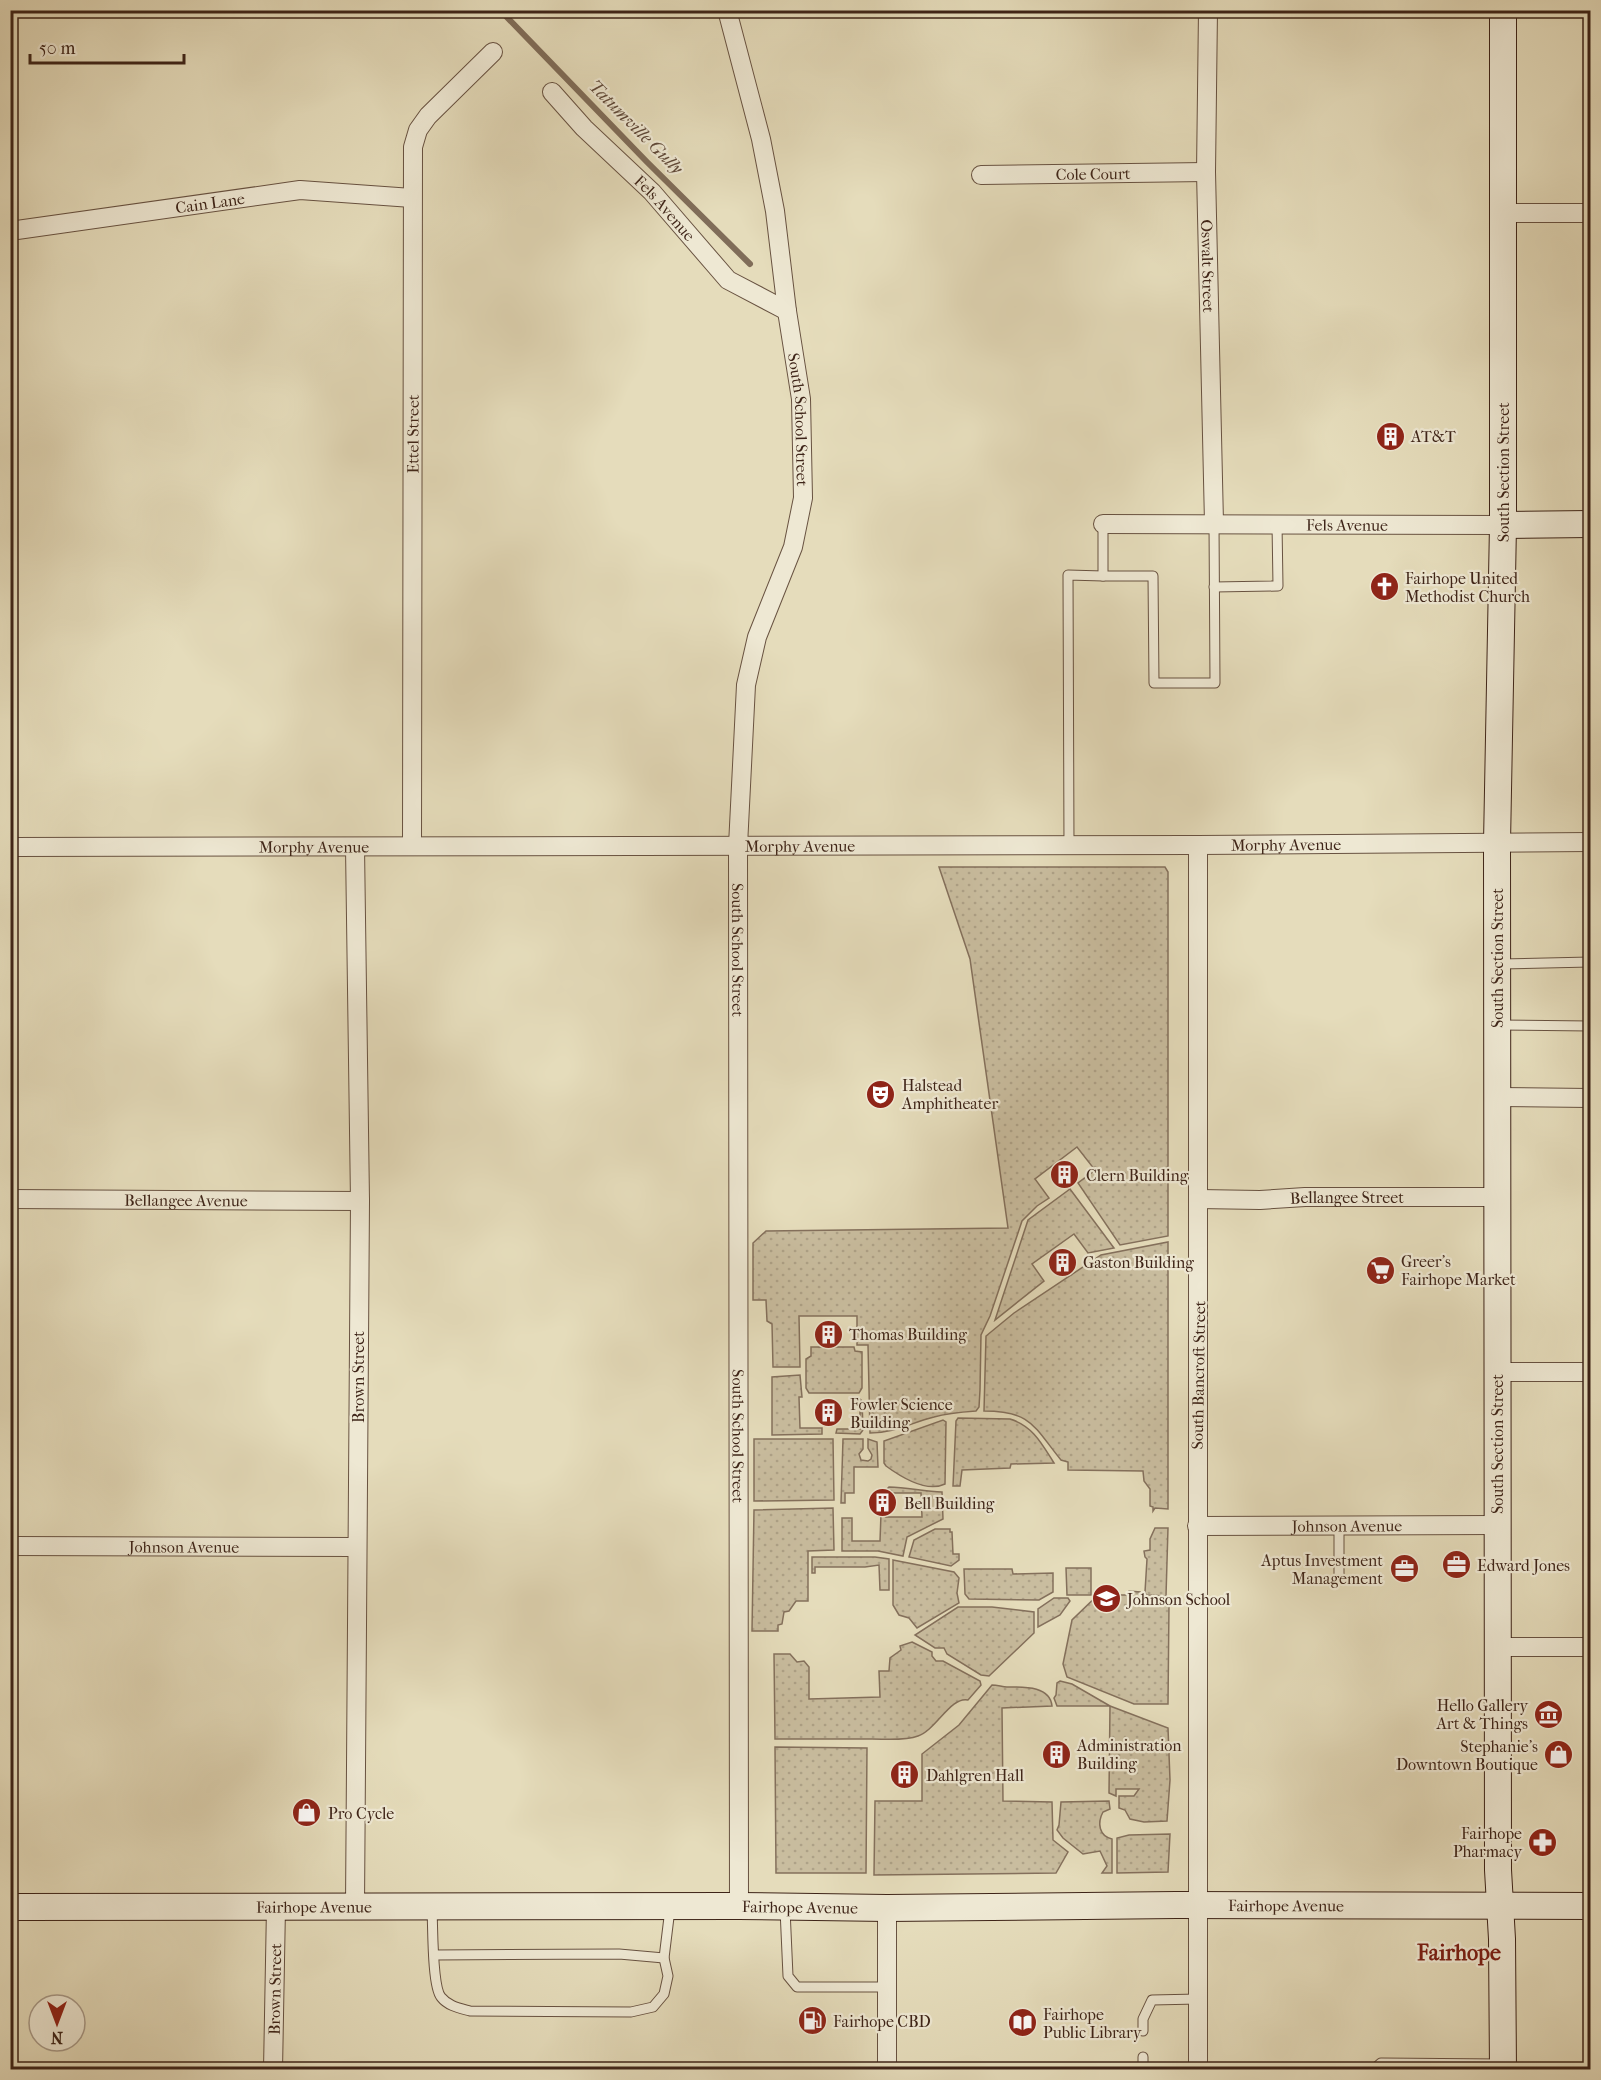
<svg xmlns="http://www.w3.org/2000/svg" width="1601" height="2080" font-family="'IM FELL French Canon',serif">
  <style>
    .grass { fill: url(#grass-dots); stroke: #84705c; stroke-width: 1.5 }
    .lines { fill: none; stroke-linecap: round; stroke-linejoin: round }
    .stream { stroke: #806d59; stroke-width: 6 }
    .lane-casing { stroke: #685241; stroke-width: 11 }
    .street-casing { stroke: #685241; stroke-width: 20 }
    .secondary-casing { stroke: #3e2418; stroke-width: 28 }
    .lane { stroke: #eee8d3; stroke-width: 9 }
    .street { stroke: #eee8d3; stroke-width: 18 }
    .secondary { stroke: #eee8d3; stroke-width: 26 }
    .labels { text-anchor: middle; stroke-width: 4.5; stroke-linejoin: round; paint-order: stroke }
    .street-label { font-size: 16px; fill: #3e2418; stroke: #eee8d3 }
    .poi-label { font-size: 16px; fill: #3e2418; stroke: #eee8d3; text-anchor: start }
    .water-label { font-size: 18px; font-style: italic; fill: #5f4838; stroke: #eee8d3 }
    .district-label { font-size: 22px; font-weight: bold; fill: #7a1f14; stroke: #eee8d3 }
  </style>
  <defs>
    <pattern id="grass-dots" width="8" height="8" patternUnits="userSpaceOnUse" patternTransform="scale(1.5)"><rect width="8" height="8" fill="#c9bd9f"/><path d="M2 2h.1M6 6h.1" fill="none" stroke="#aea288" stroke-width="1.8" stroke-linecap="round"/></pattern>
  </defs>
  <rect width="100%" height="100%" fill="#e5dcbb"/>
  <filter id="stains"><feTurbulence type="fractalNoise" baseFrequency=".00333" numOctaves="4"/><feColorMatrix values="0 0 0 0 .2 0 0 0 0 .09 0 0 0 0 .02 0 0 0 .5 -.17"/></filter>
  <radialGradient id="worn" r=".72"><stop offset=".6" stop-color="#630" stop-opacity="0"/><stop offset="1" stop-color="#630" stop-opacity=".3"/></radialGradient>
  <g class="grass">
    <path d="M939,867H1165L1168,872V1236L1120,1245L1078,1183L1095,1170L1077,1147L1035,1179L1049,1198L1037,1206L1022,1221L990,1316L981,1335L980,1390L979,1407L976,1411C962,1412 948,1413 934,1417C910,1423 895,1433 870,1433L868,1345H857V1316H799L800,1367H773L772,1324L767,1321L766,1300H753V1243L766,1231L1008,1228L970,959Z"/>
    <path d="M1070,1189L1114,1248L1088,1253L1074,1234L1032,1264L1044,1281L995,1320L1028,1220Z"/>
    <path d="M1168,1242V1509L1155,1508L1153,1511V1507L1150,1506V1489L1144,1481L1143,1471L1068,1470V1462L1061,1460C1034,1427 1032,1411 984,1411L986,1336L1014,1313L1101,1255Z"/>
    <path d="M811,1347H854L855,1351L862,1352V1388L859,1393H809L806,1388V1359L811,1356Z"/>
    <path d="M800,1375L802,1397H799L800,1428H822V1434L772,1435V1377Z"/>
    <path d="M860,1399L862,1401L863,1430L860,1434L836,1433L837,1429H860Z"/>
    <path d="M958,1418L1010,1419C1033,1426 1042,1444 1054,1463L1011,1464L1010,1468L962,1470L960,1486H953L956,1421Z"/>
    <path d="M943,1420L946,1422L945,1484C926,1493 901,1477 886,1466L884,1463V1441Z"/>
    <path d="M754,1439H833L834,1500L754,1501Z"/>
    <path d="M843,1439H863V1449L859,1454L861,1460L868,1461L871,1459L872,1455L868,1448V1439L877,1442L878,1467H854V1493H845V1503H841Z"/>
    <path d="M889,1487C908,1487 924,1492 942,1492L943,1519L907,1537L903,1556L878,1551H842V1518H852V1541H880L881,1514L886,1517H922L921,1493H887V1489Z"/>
    <path d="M833,1508L834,1550L808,1551V1601H796L789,1611L784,1612L782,1624L778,1625V1631H752L754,1510Z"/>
    <path d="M1155,1528H1168L1166,1596L1146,1595L1145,1592L1147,1559L1145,1557L1144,1551L1150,1550V1539Z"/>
    <path d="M935,1529H950V1532H952L953,1554H959V1560L951,1566L909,1557L914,1540Z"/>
    <path d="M812,1557H875L889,1559V1590H880L879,1565L865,1567H815V1573H812Z"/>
    <path d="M893,1560L954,1572L959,1578L957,1593L959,1603L917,1628L909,1618L899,1615L893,1605Z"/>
    <path d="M1066,1568H1091V1595H1067Z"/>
    <path d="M964,1569H1012L1013,1574L1053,1573V1592L1039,1600L969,1599L965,1594Z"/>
    <path d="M1110,1591L1112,1595H1126L1129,1591L1140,1592L1139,1603L1169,1605L1168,1704H1134L1067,1677L1063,1664L1072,1620L1101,1592Z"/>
    <path d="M1054,1598H1068L1070,1601L1060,1615L1038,1627V1609Z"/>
    <path d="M958,1607H992L1034,1612V1633L989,1676L981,1675L947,1654L944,1648H935L915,1635Z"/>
    <path d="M912,1642L932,1652V1656L936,1661H943L980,1681L981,1685L968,1700C951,1696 936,1730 918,1736C905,1741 886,1739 872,1739C839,1739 807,1739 775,1739L774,1654H790L797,1662L804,1661L809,1667V1699L880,1697L879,1671H889L890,1658L901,1650L900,1646Z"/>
    <path d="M1060,1681L1072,1684L1110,1706L1168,1728L1170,1780L1167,1821L1144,1822L1130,1819L1125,1810L1119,1808V1796H1134L1139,1789H1116V1796L1109,1793L1110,1706H1057L1054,1698L1056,1695L1057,1683Z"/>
    <path d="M992,1685C998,1685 1002,1687 1007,1687C1022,1687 1050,1685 1052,1706L1002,1708L1003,1801L1052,1802L1053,1840L1068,1852L1056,1873L874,1875L875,1801H922V1754L959,1725Z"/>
    <path d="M775,1747L867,1748L866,1873H776Z"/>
    <path d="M1109,1801L1110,1809L1103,1812C1097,1823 1099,1836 1112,1839V1873H1102L1107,1866L1100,1851L1083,1854L1063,1838L1057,1830L1059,1825L1061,1802Z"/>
    <path d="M1170,1834L1168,1872L1117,1873V1838L1129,1835Z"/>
  </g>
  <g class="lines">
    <path class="stream" d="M500,10L647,162L750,264"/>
    <defs>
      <g id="lane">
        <path d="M1103,524V576H1153L1154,683H1215L1214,523"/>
        <path d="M1214,587L1278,586L1277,524"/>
        <path d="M1069,845L1068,575L1103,576"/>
        <path d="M1500,964L1590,962"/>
        <path d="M1499,1025L1590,1026"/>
        <path d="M1339,1526V1577"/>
        <path d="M785,1909L788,1976L797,1987H887"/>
        <path d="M432,1910C433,1926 432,1986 441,1997C448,2006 459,2008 470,2011L631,2012L653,2007L664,1994L668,1976L664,1958L670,1909"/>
        <path d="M434,1955L619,1954L664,1958"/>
        <path d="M1143,2031V2019L1152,2000L1198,1999"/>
        <path d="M1143,2070V2057"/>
        <path d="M1373,2070L1381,2063L1501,2064"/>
      </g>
      <g id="street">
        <path id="s1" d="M727,10L761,139L775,211L787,311L801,399L803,498L793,547L757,637L746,685L738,846L739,1906"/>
        <path id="s2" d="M1208,10L1206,172L1214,523"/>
        <path id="s3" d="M552,92L584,128L652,192L728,280L787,311"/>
        <path id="s4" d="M981,175L1206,172"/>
        <path d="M1504,213H1590"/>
        <path id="s5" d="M10,231L300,190L412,198"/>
        <path id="s6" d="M1103,524L1503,525"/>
        <path d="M1198,845V2070"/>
        <path id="s7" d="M412,846L413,147L418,130L428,116L493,52"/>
        <path id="s8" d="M10,847L1198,845L1590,842"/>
        <path d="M355,847L360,1201L355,1907"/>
        <path d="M1497,1097L1590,1098"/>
        <path id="s9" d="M10,1199L360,1201"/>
        <path id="s10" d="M1199,1199L1260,1200L1305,1197H1497"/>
        <path d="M1497,1372H1590"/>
        <path id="s11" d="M1197,1526L1497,1525"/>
        <path id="s12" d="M10,1546L357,1547"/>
        <path d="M1498,1647H1590"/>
        <path d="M887,1908V2070"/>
        <path id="s13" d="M273,2070L276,1907"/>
      </g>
      <g id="secondary">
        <path d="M1503,525L1590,524"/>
        <path id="s14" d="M10,1907L739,1906L887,1908L1176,1905L1590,1906"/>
        <path id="s15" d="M1503,2070L1502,1939L1498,1870L1497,843L1503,525V10"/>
      </g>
    </defs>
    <use href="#lane" class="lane-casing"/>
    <use href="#street" class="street-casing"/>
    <use href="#secondary" class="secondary-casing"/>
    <use href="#lane" class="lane"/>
    <use href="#street" class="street"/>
    <use href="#secondary" class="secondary"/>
  </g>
  <defs>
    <symbol id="building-disc" viewBox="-11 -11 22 22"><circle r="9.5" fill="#8f2418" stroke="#eee8d3"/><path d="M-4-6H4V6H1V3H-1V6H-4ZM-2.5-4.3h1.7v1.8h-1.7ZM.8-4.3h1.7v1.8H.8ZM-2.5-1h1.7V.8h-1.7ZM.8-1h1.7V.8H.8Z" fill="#fff"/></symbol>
    <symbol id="church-disc" viewBox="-11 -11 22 22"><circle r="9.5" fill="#8f2418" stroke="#eee8d3"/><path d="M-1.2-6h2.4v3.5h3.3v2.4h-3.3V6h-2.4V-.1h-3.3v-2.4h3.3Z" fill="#fff"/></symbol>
    <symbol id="theatre-disc" viewBox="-11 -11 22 22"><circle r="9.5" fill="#8f2418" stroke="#eee8d3"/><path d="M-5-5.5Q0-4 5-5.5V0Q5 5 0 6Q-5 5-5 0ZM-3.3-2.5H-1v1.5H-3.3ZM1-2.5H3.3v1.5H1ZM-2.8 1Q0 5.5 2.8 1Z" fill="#fff"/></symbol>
    <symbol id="supermarket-disc" viewBox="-11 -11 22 22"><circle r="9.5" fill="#8f2418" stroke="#eee8d3"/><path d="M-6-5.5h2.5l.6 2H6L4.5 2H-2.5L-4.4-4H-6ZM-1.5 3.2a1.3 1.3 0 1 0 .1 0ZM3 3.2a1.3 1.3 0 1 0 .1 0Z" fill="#fff"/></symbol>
    <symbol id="office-disc" viewBox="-11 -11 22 22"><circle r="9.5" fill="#8f2418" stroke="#eee8d3"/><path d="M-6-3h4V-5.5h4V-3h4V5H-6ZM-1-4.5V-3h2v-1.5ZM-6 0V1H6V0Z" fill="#fff"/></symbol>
    <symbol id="school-disc" viewBox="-11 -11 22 22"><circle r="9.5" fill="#8f2418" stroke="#eee8d3"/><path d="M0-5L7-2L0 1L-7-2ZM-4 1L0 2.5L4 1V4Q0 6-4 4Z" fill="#fff"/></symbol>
    <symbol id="museum-disc" viewBox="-11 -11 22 22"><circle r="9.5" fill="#8f2418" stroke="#eee8d3"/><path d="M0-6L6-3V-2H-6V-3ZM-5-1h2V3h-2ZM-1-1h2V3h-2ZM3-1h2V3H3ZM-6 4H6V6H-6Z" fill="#fff"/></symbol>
    <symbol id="shop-disc" viewBox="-11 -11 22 22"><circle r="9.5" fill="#8f2418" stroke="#eee8d3"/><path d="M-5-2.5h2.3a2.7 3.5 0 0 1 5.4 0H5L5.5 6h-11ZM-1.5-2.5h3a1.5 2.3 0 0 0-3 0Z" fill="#fff"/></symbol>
    <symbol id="pharmacy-disc" viewBox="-11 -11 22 22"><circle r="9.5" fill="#8f2418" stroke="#eee8d3"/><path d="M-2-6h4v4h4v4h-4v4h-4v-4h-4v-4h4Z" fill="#fff"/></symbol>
    <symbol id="fuel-disc" viewBox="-11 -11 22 22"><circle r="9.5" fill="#8f2418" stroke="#eee8d3"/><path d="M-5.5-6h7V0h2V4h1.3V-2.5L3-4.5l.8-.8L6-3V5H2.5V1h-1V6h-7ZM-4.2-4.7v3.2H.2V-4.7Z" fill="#fff"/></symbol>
    <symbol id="library-disc" viewBox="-11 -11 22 22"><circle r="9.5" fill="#8f2418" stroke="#eee8d3"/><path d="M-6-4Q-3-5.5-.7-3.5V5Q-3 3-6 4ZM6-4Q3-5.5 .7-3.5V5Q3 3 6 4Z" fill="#fff"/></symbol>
  </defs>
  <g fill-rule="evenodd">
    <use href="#building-disc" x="1374" y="420" width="33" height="33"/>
    <use href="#church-disc" x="1368" y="570" width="33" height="33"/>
    <use href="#theatre-disc" x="864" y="1078" width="33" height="33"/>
    <use href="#building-disc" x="1048" y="1158" width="33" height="33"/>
    <use href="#building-disc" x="1046" y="1246" width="33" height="33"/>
    <use href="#supermarket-disc" x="1364" y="1254" width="33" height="33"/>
    <use href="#building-disc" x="812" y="1318" width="33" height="33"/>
    <use href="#building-disc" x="812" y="1396" width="33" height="33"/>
    <use href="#building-disc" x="866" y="1486" width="33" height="33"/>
    <use href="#office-disc" x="1440" y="1548" width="33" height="33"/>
    <use href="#office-disc" x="1388" y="1552" width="33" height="33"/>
    <use href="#school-disc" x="1090" y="1582" width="33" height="33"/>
    <use href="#museum-disc" x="1532" y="1698" width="33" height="33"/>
    <use href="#building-disc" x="1040" y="1738" width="33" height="33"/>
    <use href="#shop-disc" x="1542" y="1738" width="33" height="33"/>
    <use href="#building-disc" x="888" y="1758" width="33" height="33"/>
    <use href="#shop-disc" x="290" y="1796" width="33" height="33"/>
    <use href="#pharmacy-disc" x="1526" y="1826" width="33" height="33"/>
    <use href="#fuel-disc" x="796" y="2004" width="33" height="33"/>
    <use href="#library-disc" x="1006" y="2006" width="33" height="33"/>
  </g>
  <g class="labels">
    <g class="street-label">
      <text dy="6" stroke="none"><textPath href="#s4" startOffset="112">Cole Court</textPath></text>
      <text dy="6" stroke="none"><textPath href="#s5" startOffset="202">Cain Lane</textPath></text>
      <text dy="6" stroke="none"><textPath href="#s3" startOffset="162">Fels Avenue</textPath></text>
      <text dy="6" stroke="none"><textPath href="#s2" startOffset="256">Oswalt Street</textPath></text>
      <text dy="6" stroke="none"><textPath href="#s1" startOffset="417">South School Street</textPath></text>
      <text dy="6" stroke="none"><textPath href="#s7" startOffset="412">Ettel Street</textPath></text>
      <text dy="6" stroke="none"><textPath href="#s15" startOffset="1598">South Section Street</textPath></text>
      <text dy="6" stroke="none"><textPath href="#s6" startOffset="244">Fels Avenue</textPath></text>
      <text dy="6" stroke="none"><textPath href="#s8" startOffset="1276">Morphy Avenue</textPath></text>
      <text dy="6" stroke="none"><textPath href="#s8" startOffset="790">Morphy Avenue</textPath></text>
      <text dy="6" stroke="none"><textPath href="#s8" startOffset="304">Morphy Avenue</textPath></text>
      <text dy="6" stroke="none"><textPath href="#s1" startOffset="957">South School Street</textPath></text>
      <text transform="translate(1497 958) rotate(-90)" y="6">South Section Street</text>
      <text dy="6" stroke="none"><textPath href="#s10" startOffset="148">Bellangee Street</textPath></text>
      <text dy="6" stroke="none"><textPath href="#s9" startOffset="176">Bellangee Avenue</textPath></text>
      <text transform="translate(1198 1375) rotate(-89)" y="6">South Bancroft Street</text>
      <text transform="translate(358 1377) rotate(-90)" y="6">Brown Street</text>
      <text dy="6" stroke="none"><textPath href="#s1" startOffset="1443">South School Street</textPath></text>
      <text transform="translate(1497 1444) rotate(-90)" y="6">South Section Street</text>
      <text dy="6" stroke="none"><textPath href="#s11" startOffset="150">Johnson Avenue</textPath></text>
      <text dy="6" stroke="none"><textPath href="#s12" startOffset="174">Johnson Avenue</textPath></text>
      <text dy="6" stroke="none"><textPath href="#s14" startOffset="1276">Fairhope Avenue</textPath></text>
      <text dy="6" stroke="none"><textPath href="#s14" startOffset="304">Fairhope Avenue</textPath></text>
      <text dy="6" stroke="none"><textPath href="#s14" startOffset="790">Fairhope Avenue</textPath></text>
      <text dy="6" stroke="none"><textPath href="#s13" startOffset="81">Brown Street</textPath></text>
    </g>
    <g class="poi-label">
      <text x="1411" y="442">AT&amp;T</text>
      <text x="1405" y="584">Fairhope United<tspan x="1405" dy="18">Methodist Church</tspan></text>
      <text x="902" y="1091">Halstead<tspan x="902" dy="18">Amphitheater</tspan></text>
      <text x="1086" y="1181">Clern Building</text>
      <text x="1401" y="1267">Greer's<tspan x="1401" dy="18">Fairhope Market</tspan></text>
      <text x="1083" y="1268">Gaston Building</text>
      <text x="849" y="1340">Thomas Building</text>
      <text x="850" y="1410">Fowler Science<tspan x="850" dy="18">Building</tspan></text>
      <text x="904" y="1509">Bell Building</text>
      <text x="1383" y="1566" text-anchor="end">Aptus Investment<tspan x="1383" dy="18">Management</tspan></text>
      <text x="1477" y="1571">Edward Jones</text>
      <text x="1127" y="1605">Johnson School</text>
      <text x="1528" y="1711" text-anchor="end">Hello Gallery<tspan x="1528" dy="18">Art &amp; Things</tspan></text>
      <text x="1077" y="1751">Administration<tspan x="1077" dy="18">Building</tspan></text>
      <text x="1538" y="1752" text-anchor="end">Stephanie's<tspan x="1538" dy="18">Downtown Boutique</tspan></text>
      <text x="926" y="1781">Dahlgren Hall</text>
      <text x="328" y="1819">Pro Cycle</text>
      <text x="1522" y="1839" text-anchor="end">Fairhope<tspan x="1522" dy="18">Pharmacy</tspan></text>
      <text x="1043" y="2020">Fairhope<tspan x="1043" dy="18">Public Library</tspan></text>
      <text x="833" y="2027">Fairhope CBD</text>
    </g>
    <g class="water-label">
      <text transform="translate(636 127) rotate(45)" y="6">Tatumville Gully</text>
    </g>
    <g class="district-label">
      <text x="1459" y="1960">Fairhope</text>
    </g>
  </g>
  <rect width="1601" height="2080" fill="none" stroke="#e5dcbb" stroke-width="36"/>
  <rect x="12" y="12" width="1577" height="2056" fill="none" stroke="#3e2418" stroke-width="3"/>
  <rect x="18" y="18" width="1565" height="2044" fill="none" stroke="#3e2418" stroke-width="1.5"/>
  <g transform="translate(57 2023) rotate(180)"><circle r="28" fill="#eee8d3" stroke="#a89a88" stroke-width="1.5"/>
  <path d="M0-4.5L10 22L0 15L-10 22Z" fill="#8f2418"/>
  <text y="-9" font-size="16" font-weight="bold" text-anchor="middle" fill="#3e2418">N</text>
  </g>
  <path d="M30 54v9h154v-9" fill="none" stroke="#3e2418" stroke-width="3"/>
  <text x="39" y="54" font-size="18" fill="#3e2418" stroke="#eee8d3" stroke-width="4.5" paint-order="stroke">50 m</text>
  <rect width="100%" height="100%" filter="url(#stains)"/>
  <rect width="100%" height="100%" fill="url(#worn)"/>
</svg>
